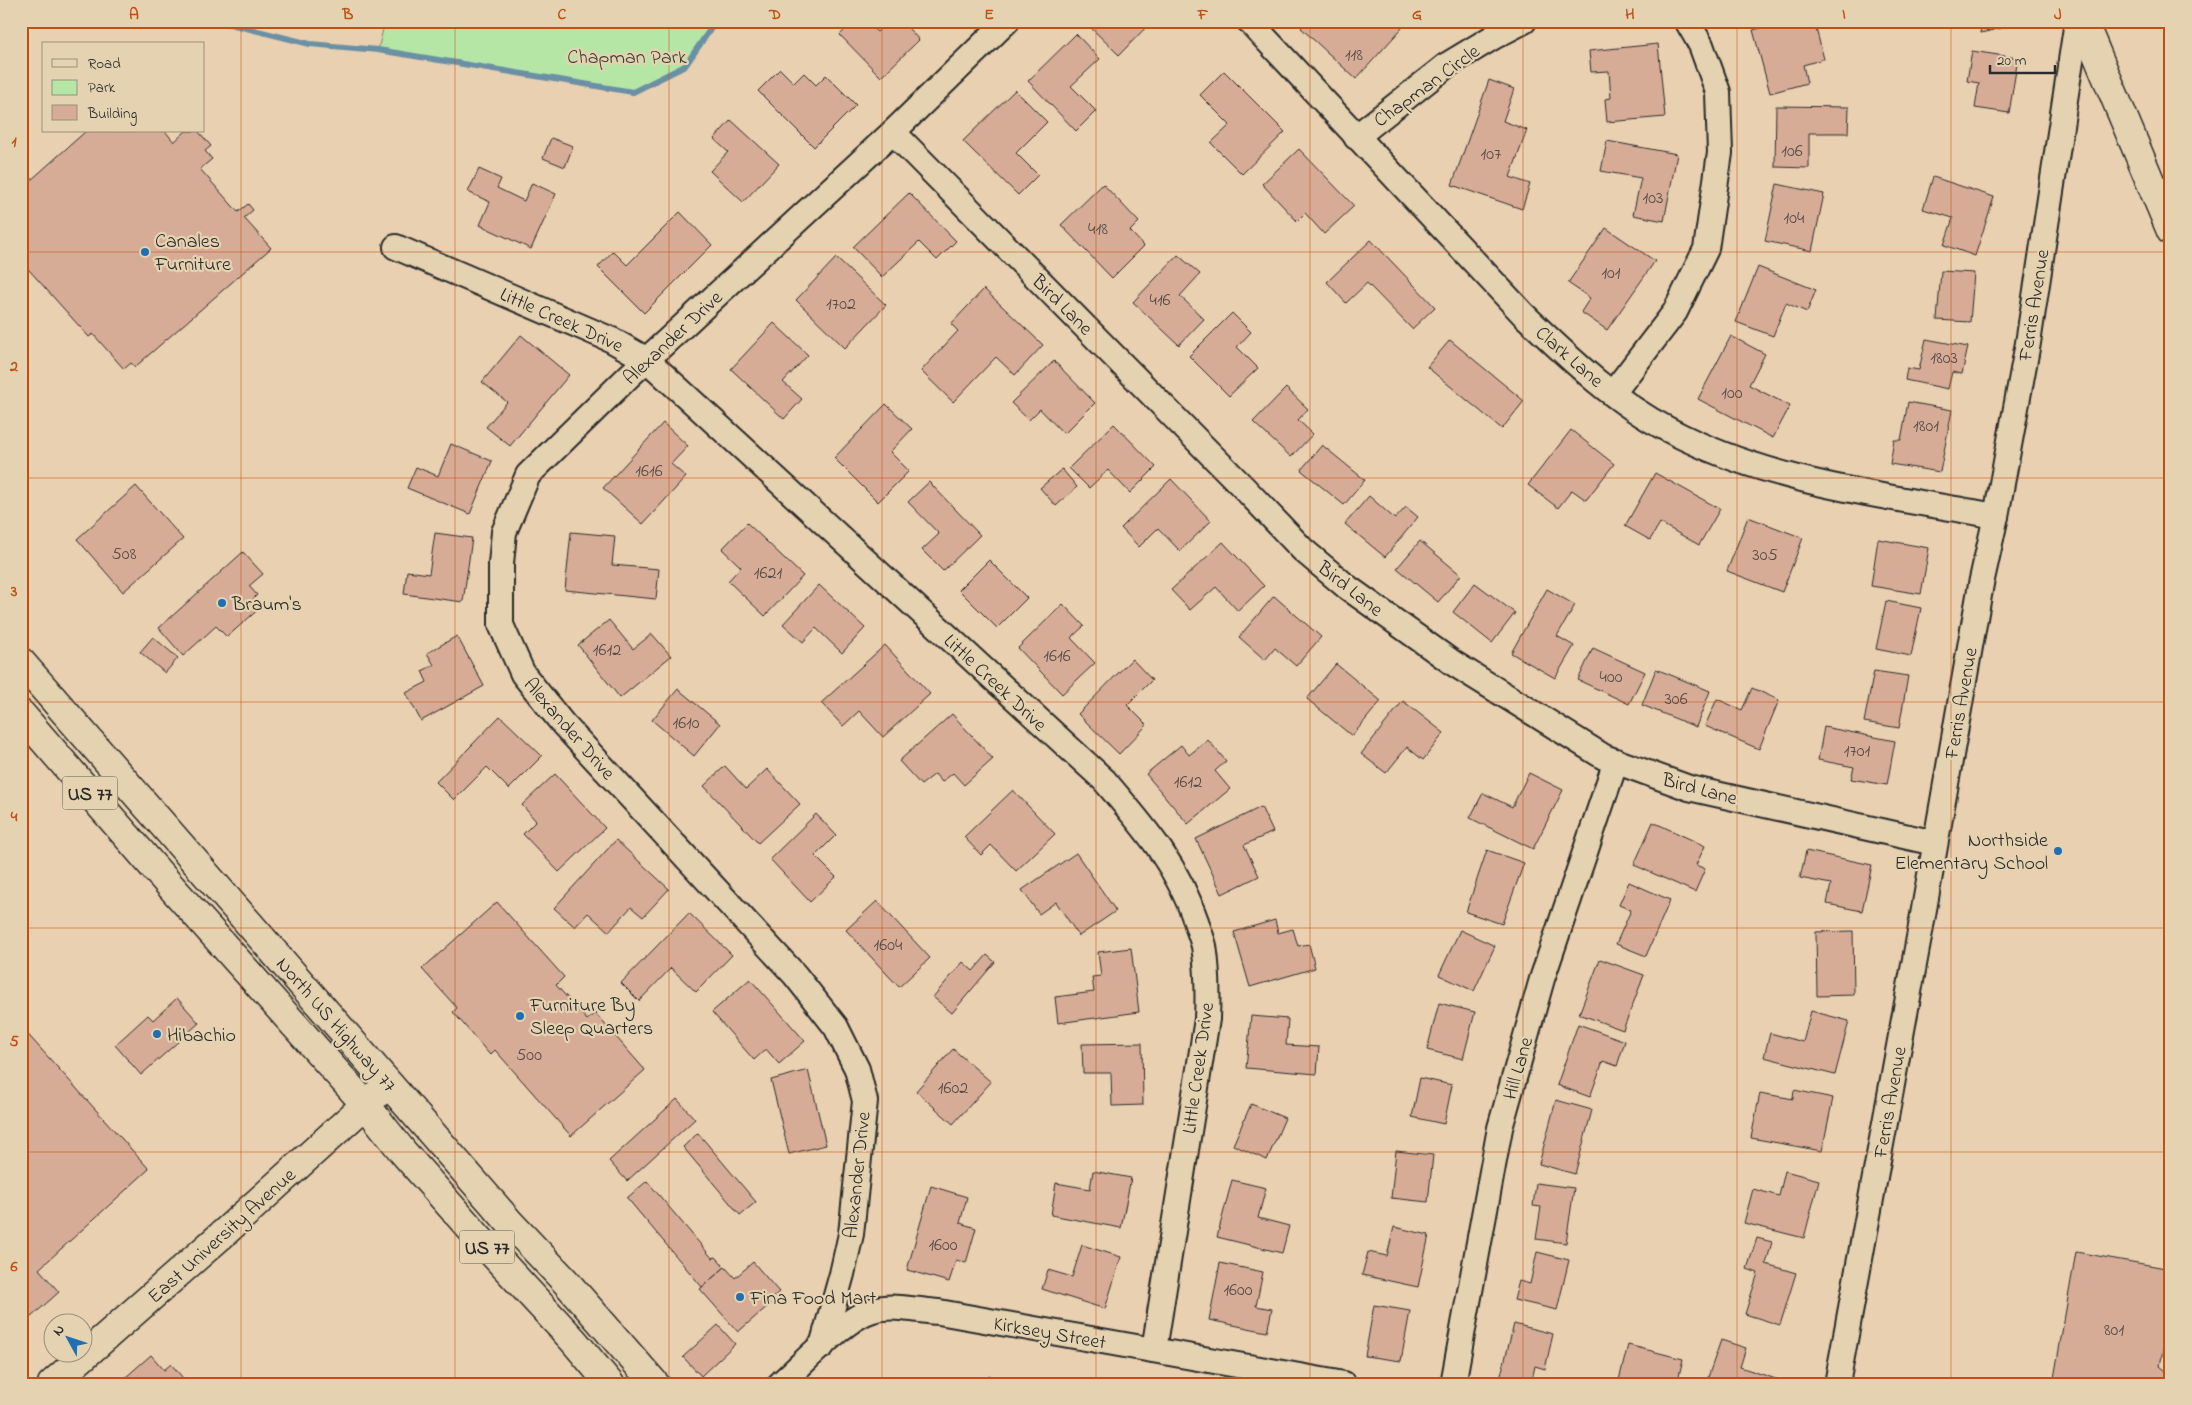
<svg xmlns="http://www.w3.org/2000/svg" width="2192" height="1405" font-family="'Indie Flower',sans-serif">
  <style>
    .green { fill: #b6e6a6; stroke: #708868 }
    .lines { fill: none; stroke-linecap: round; stroke-linejoin: round }
    .stream { stroke: #6a90a4; stroke-width: 6 }
    .building { fill: #d7ac97; stroke: #2b2b2b }
    .street-casing { stroke: #2b2b2b; stroke-width: 28 }
    .secondary-casing { stroke: #2b2b2b; stroke-width: 31 }
    .primary-casing { stroke: #2b2b2b; stroke-width: 31 }
    .street { stroke: #e4d2b0; stroke-width: 24 }
    .secondary { stroke: #e4d2b0; stroke-width: 28 }
    .primary { stroke: #e4d2b0; stroke-width: 28 }
    .grid { fill: none; stroke: #c25012; stroke-width: 1; stroke-opacity: 0.55 }
    .poi-dot { fill: #1f6fb2; stroke: #e4d2b0; stroke-width: 2 }
    .labels { text-anchor: middle; stroke-width: 4.5; stroke-linejoin: round; paint-order: stroke }
    .number-label { font-size: 18px; fill: #564b46 }
    .shield { fill: #e4d2b0; stroke: #625d53; stroke-width: 1 }
    .shield-label { font-size: 19px; font-weight: bold; fill: #2b2b2b }
    .park-label { font-size: 20px; fill: #393e37; stroke: #e4d2b0 }
    .street-label { font-size: 20px; fill: #2b2b2b; stroke: #e4d2b0 }
    .poi-label { font-size: 20px; fill: #2b2b2b; stroke: #e4d2b0; text-anchor: start }
    .neatline { fill: none; stroke: #c25012; stroke-width: 2 }
    .grid-label { font-size: 16px; text-anchor: middle; font-weight: bold; fill: #c25012 }
  </style>
  <rect width="100%" height="100%" fill="#e9d0b0"/>
  <filter id="ink" filterUnits="userSpaceOnUse"><feTurbulence type="fractalNoise" baseFrequency=".02" numOctaves="2"/><feDisplacementMap in="SourceGraphic" scale="10" xChannelSelector="R" yChannelSelector="G"/><feConvolveMatrix kernelMatrix="1 2 1 2 8 2 1 2 1" color-interpolation-filters="sRGB"/></filter>
  <g filter="url(#ink)">
    <path class="green" d="M385,21H716L685,66L633,92L378,50Z"/>
    <g class="lines">
      <path class="stream" d="M218,21L310,44L378,50L633,92L685,66L716,21"/>
    </g>
    <g class="building">
      <path d="M853,21H866L877,32L888,21H902L919,40L881,77L840,35Z"/>
      <path d="M1090,21H1152L1119,55L1087,24Z"/>
      <path d="M1307,21H1395L1402,28L1356,79L1301,28Z"/>
      <path d="M1787,21H1814L1824,59L1803,65L1807,83L1770,93L1753,30Z"/>
      <path d="M1978,21H2009L2010,26L1981,33Z"/>
      <path d="M1076,34L1100,59L1071,86L1096,111L1076,131L1028,81Z"/>
      <path d="M1658,44L1665,117L1607,122L1605,99L1611,98L1609,71L1591,72L1589,51Z"/>
      <path d="M1972,51L2018,58L2009,113L1975,108L1979,83L1967,81Z"/>
      <path d="M780,69L794,83L804,73L816,85L826,75L856,105L814,147L758,91Z"/>
      <path d="M1224,71L1285,132L1242,174L1211,143L1230,125L1200,95Z"/>
      <path d="M1489,80L1514,89L1503,121L1527,130L1510,177L1530,184L1522,209L1452,185Z"/>
      <path d="M1015,90L1047,122L1016,153L1038,175L1018,195L963,141Z"/>
      <path d="M1776,106L1849,107L1848,133H1809V168L1775,167Z"/>
      <path d="M731,120L779,164L743,202L710,171L728,152L714,139Z"/>
      <path d="M86,131H165L174,142L186,131H198L211,146L205,151L212,159L200,169L238,212L248,204L253,210L244,218L271,248L135,367L131,363L124,369L93,334L89,337L21,261L27,255L21,249V189Z"/>
      <path d="M551,138L573,146L565,167L543,158Z"/>
      <path d="M1607,141L1677,154L1664,221L1633,215L1641,178L1601,171Z"/>
      <path d="M1299,149L1354,206L1324,234L1305,213L1297,221L1262,184Z"/>
      <path d="M479,169L501,179L497,188L524,201L532,183L556,194L531,249L480,225L490,202L468,192Z"/>
      <path d="M1933,177L1994,197L1975,256L1944,245L1953,218L1923,209Z"/>
      <path d="M1103,184L1139,222L1130,231L1144,246L1112,278L1061,225Z"/>
      <path d="M1777,184L1824,194L1812,251L1765,241Z"/>
      <path d="M909,193L956,241L937,260L919,242L882,277L853,247Z"/>
      <path d="M680,212L712,245L644,313L598,267L613,251L627,265Z"/>
      <path d="M1606,228L1655,261L1607,330L1581,312L1590,298L1568,283Z"/>
      <path d="M1371,240L1435,307L1412,329L1367,283L1346,303L1327,282Z"/>
      <path d="M1178,255L1200,274L1180,296L1204,319L1179,345L1133,302Z"/>
      <path d="M836,258L886,305L845,348L796,300Z"/>
      <path d="M1758,267L1816,290L1807,312L1786,303L1773,336L1736,322Z"/>
      <path d="M1941,271L1974,273L1970,322L1937,320Z"/>
      <path d="M984,289L1043,345L1015,375L996,357L953,402L921,371L958,331L951,324Z"/>
      <path d="M1232,313L1251,332L1237,347L1258,368L1229,396L1189,356Z"/>
      <path d="M774,323L808,355L783,382L802,399L784,419L731,369Z"/>
      <path d="M521,335L569,375L510,446L486,427L507,402L482,382Z"/>
      <path d="M1731,336L1765,354L1749,385L1790,406L1773,438L1698,399Z"/>
      <path d="M1926,339L1968,347L1962,374L1952,372L1948,389L1905,380L1907,368L1919,370Z"/>
      <path d="M1450,340L1524,401L1502,429L1427,367Z"/>
      <path d="M1054,361L1095,403L1064,434L1040,409L1029,420L1011,403Z"/>
      <path d="M1286,388L1308,409L1298,420L1313,434L1291,457L1253,422Z"/>
      <path d="M1908,402L1952,410L1940,472L1890,464L1894,440H1901Z"/>
      <path d="M886,404L912,429L890,452L909,471L878,502L834,458Z"/>
      <path d="M663,423L688,446L671,464L686,477L643,524L603,488Z"/>
      <path d="M1114,424L1156,467L1130,493L1108,470L1089,488L1069,468Z"/>
      <path d="M1571,430L1614,464L1586,500L1572,490L1558,508L1528,485Z"/>
      <path d="M451,444L492,461L470,514L407,488L416,467L438,476Z"/>
      <path d="M1322,445L1365,480L1344,505L1301,470Z"/>
      <path d="M1062,469L1077,487L1056,506L1040,488Z"/>
      <path d="M1655,473L1720,509L1699,545L1660,523L1650,540L1625,526Z"/>
      <path d="M1171,479L1211,521L1180,551L1158,528L1139,547L1121,528Z"/>
      <path d="M929,482L980,535L943,571L922,550L939,534L908,502Z"/>
      <path d="M136,486L183,539L123,592L77,539Z"/>
      <path d="M1369,496L1395,519L1406,507L1418,517L1385,557L1345,524Z"/>
      <path d="M1748,517L1803,538L1782,592L1727,571Z"/>
      <path d="M747,523L803,576L765,616L728,581L741,567L722,549Z"/>
      <path d="M571,532L615,536L612,565L659,569L656,599L565,590Z"/>
      <path d="M435,533L472,538L463,602L404,594L407,571L429,574Z"/>
      <path d="M1878,539L1929,548L1921,594L1871,586Z"/>
      <path d="M1420,541L1461,575L1438,602L1397,568Z"/>
      <path d="M1223,542L1264,586L1238,611L1216,587L1190,610L1171,590Z"/>
      <path d="M243,552L263,574L249,586L257,595L253,599L261,607L227,637L216,626L183,656L159,628Z"/>
      <path d="M989,560L1027,598L997,628L959,590Z"/>
      <path d="M1475,583L1515,613L1492,643L1453,612Z"/>
      <path d="M819,585L865,628L842,653L816,628L803,642L783,624Z"/>
      <path d="M1547,589L1575,605L1557,636L1574,646L1555,678L1511,653Z"/>
      <path d="M1274,596L1321,637L1296,666L1275,648L1265,660L1239,637Z"/>
      <path d="M1886,601L1921,608L1911,656L1876,649Z"/>
      <path d="M1063,604L1084,626L1071,638L1095,663L1062,694L1018,648Z"/>
      <path d="M609,620L633,649L652,634L671,656L620,698L578,645Z"/>
      <path d="M457,636L484,686L421,721L406,693L427,682L422,671L434,665L427,653Z"/>
      <path d="M153,637L178,658L165,673L140,652Z"/>
      <path d="M885,645L930,694L883,737L859,711L843,726L821,703Z"/>
      <path d="M1593,648L1645,672L1629,704L1578,680Z"/>
      <path d="M1132,659L1152,680L1127,705L1147,725L1119,754L1078,714Z"/>
      <path d="M1336,664L1381,701L1352,736L1307,699Z"/>
      <path d="M1656,669L1710,691L1696,727L1642,705Z"/>
      <path d="M1874,671L1908,676L1899,728L1864,722Z"/>
      <path d="M1752,688L1779,700L1759,749L1705,726L1717,699L1742,710Z"/>
      <path d="M678,689L720,724L694,756L652,720Z"/>
      <path d="M1403,701L1444,733L1423,760L1407,747L1386,773L1361,754Z"/>
      <path d="M952,714L993,759L964,785L953,773L942,782L935,774L921,785L899,761Z"/>
      <path d="M500,716L542,756L509,789L487,767L454,800L436,782Z"/>
      <path d="M1824,727L1895,741L1887,785L1851,779L1854,767L1818,760Z"/>
      <path d="M1208,740L1226,761L1215,771L1230,789L1188,824L1146,774L1181,745L1189,755Z"/>
      <path d="M725,766L746,789L767,769L800,804L758,843L704,786Z"/>
      <path d="M1529,773L1563,790L1533,849L1470,818L1483,793L1512,807Z"/>
      <path d="M555,774L605,828L559,872L523,834L536,821L522,805Z"/>
      <path d="M1013,790L1055,834L1016,871L991,845L981,855L964,837Z"/>
      <path d="M1261,807L1273,832L1244,845L1259,876L1222,894L1196,839Z"/>
      <path d="M816,814L836,835L815,856L836,877L810,902L770,859Z"/>
      <path d="M1653,822L1705,846L1696,865L1705,869L1695,892L1634,865Z"/>
      <path d="M616,840L669,889L643,917L631,907L609,932L588,913L575,927L554,908Z"/>
      <path d="M1487,850L1524,863L1502,924L1466,912Z"/>
      <path d="M1806,851L1872,865L1862,911L1827,904L1831,884L1800,878Z"/>
      <path d="M1076,853L1116,911L1079,936L1056,902L1039,914L1022,890Z"/>
      <path d="M1629,882L1670,900L1646,956L1616,944L1631,910L1619,905Z"/>
      <path d="M877,901L930,958L899,987L846,930Z"/>
      <path d="M497,902L564,977L556,985L587,1020L595,1013L645,1070L571,1136L495,1050L490,1055L453,1012L457,1008L422,969Z"/>
      <path d="M689,913L732,955L696,992L671,968L639,1001L621,983Z"/>
      <path d="M1275,920L1278,933L1293,929L1298,946L1309,944L1315,968L1250,987L1234,932Z"/>
      <path d="M1460,930L1495,946L1474,991L1439,975Z"/>
      <path d="M1853,931L1854,995L1817,996L1816,932Z"/>
      <path d="M1131,948L1139,1012L1058,1023L1055,997L1094,992L1092,977L1101,976L1098,952Z"/>
      <path d="M987,955L995,962L952,1013L933,997L963,962L973,971Z"/>
      <path d="M1600,959L1644,975L1623,1030L1579,1014Z"/>
      <path d="M750,979L805,1041L779,1064L766,1049L754,1060L712,1012Z"/>
      <path d="M177,998L199,1023L141,1075L115,1045L148,1015L153,1020Z"/>
      <path d="M1439,1003L1475,1012L1463,1059L1427,1050Z"/>
      <path d="M1811,1011L1849,1021L1835,1075L1764,1057L1770,1033L1803,1042Z"/>
      <path d="M1251,1016L1288,1019L1286,1045L1319,1047L1317,1074L1246,1068Z"/>
      <path d="M1578,1024L1625,1041L1617,1066L1603,1061L1590,1097L1557,1085Z"/>
      <path d="M22,1028L149,1169L39,1269L59,1292L21,1326Z"/>
      <path d="M1142,1043L1143,1105L1112,1106L1111,1073H1083L1082,1044Z"/>
      <path d="M953,1049L991,1082L953,1124L916,1091Z"/>
      <path d="M808,1070L826,1145L789,1154L771,1080Z"/>
      <path d="M1420,1078L1452,1085L1444,1124L1412,1117Z"/>
      <path d="M1794,1090L1833,1098L1822,1151L1751,1138L1760,1093L1793,1099Z"/>
      <path d="M677,1099L695,1119L627,1181L609,1161Z"/>
      <path d="M1556,1100L1592,1110L1575,1174L1539,1164Z"/>
      <path d="M1251,1104L1285,1118L1267,1160L1233,1145Z"/>
      <path d="M698,1133L756,1202L740,1215L683,1147Z"/>
      <path d="M1396,1151L1433,1155L1428,1202L1391,1198Z"/>
      <path d="M1093,1171L1131,1178L1121,1228L1051,1215L1056,1183L1090,1189Z"/>
      <path d="M1785,1171L1819,1180L1804,1238L1744,1223L1753,1189L1779,1196Z"/>
      <path d="M1232,1180L1266,1188L1258,1218L1289,1226L1282,1253L1217,1237Z"/>
      <path d="M647,1181L712,1258L716,1257L725,1267L702,1287L627,1198Z"/>
      <path d="M1536,1183L1574,1188L1566,1243L1536,1239L1541,1207L1533,1206Z"/>
      <path d="M931,1186L967,1197L960,1223L976,1228L966,1263L956,1260L949,1282L907,1270Z"/>
      <path d="M1394,1227L1429,1235L1418,1287L1362,1275L1368,1252L1387,1256Z"/>
      <path d="M1757,1238L1772,1242L1766,1264L1796,1273L1780,1325L1745,1314L1758,1273L1747,1269Z"/>
      <path d="M1082,1245L1121,1257L1105,1309L1042,1289L1048,1270L1072,1277Z"/>
      <path d="M1537,1252L1569,1260L1557,1310L1514,1300L1519,1281L1530,1284Z"/>
      <path d="M2076,1252L2171,1269V1307L2160,1366L2171,1375V1384H2053Z"/>
      <path d="M753,1262L779,1292L767,1302L770,1304L738,1332L700,1289L725,1267L735,1278Z"/>
      <path d="M1220,1263L1263,1272L1256,1306L1272,1309L1267,1332L1209,1320Z"/>
      <path d="M1374,1305L1410,1311L1401,1361L1365,1356Z"/>
      <path d="M1514,1324L1553,1334L1545,1369L1535,1366L1531,1384L1499,1383Z"/>
      <path d="M718,1325L735,1344L701,1376L683,1357Z"/>
      <path d="M1721,1340L1746,1348L1740,1367L1782,1381L1781,1384L1706,1383Z"/>
      <path d="M1628,1345L1683,1359L1677,1384H1633L1619,1380Z"/>
      <path d="M151,1355L164,1370L171,1364L188,1384H118Z"/>
      <path d="M989,1376L1028,1384H988Z"/>
    </g>
    <g class="lines">
      <defs>
        <g id="street">
          <path d="M1249,21L1524,315C1568,357 1614,402 1669,430C1769,483 1886,496 1996,516"/>
          <path d="M893,132L1245,489L1303,550L1347,587L1453,663L1604,757L1689,788L1935,843"/>
          <path d="M1356,137L1447,65L1495,36L1524,21"/>
          <path d="M2165,216L2171,187"/>
          <path d="M396,247L612,340L647,360L1104,780C1143,826 1176,862 1196,921C1198,929 1202,938 1204,946C1208,971 1208,995 1207,1019L1154,1350"/>
          <path d="M1613,393L1675,312L1706,249L1720,153L1718,92L1701,45L1687,21"/>
          <path d="M822,1346L842,1274L851,1234L865,1101L857,1069L836,1027L795,975L563,724L523,674L501,625V564L504,532L528,475L630,375L893,132L1007,21"/>
          <path d="M780,1384C803,1364 846,1317 873,1310C893,1304 919,1311 939,1312L1344,1384"/>
          <path d="M1453,1384L1500,1128L1542,979L1616,761"/>
          <path d="M1837,1384L1920,932L1981,584L1996,516L2028,343L2077,21"/>
        </g>
        <g id="secondary">
          <path d="M2083,21L2171,231"/>
          <path d="M52,1384L225,1232L388,1084"/>
        </g>
        <g id="primary">
          <path d="M21,662L510,1223L566,1282L655,1384"/>
          <path d="M21,714L158,872L365,1104L403,1152L484,1244L573,1340L610,1384"/>
        </g>
      </defs>
      <use href="#street" class="street-casing"/>
      <use href="#secondary" class="secondary-casing"/>
      <use href="#primary" class="primary-casing"/>
      <use href="#street" class="street"/>
      <use href="#secondary" class="secondary"/>
      <use href="#primary" class="primary"/>
    </g>
  </g>
  <path class="grid" d="M241,21V1384M455,21V1384M669,21V1384M882,21V1384M1096,21V1384M1310,21V1384M1523,21V1384M1737,21V1384M1951,21V1384M21,252H2171M21,478H2171M21,702H2171M21,928H2171M21,1152H2171"/>
  <g class="poi-dot">
    <circle cx="145" cy="252" r="5"/>
    <circle cx="222" cy="603" r="5"/>
    <circle cx="2058" cy="851" r="5"/>
    <circle cx="520" cy="1016" r="5"/>
    <circle cx="157" cy="1034" r="5"/>
    <circle cx="740" cy="1297" r="5"/>
  </g>
  <g class="labels">
    <g class="number-label">
      <text x="1354" y="60">118</text>
      <text x="1792" y="156">106</text>
      <text x="1491" y="159">107</text>
      <text x="1653" y="203">103</text>
      <text x="1794" y="223">104</text>
      <text x="1098" y="234">418</text>
      <text x="1611" y="278">101</text>
      <text x="1160" y="305">416</text>
      <text x="841" y="309">1702</text>
      <text x="1944" y="363">1803</text>
      <text x="1732" y="398">100</text>
      <text x="1926" y="431">1801</text>
      <text x="649" y="476">1616</text>
      <text x="124" y="559">508</text>
      <text x="1765" y="560">305</text>
      <text x="768" y="578">1621</text>
      <text x="607" y="655">1612</text>
      <text x="1057" y="661">1616</text>
      <text x="1611" y="682">400</text>
      <text x="1676" y="704">306</text>
      <text x="686" y="728">1610</text>
      <text x="1857" y="756">1701</text>
      <text x="1188" y="787">1612</text>
      <text x="888" y="950">1604</text>
      <text x="529" y="1060">500</text>
      <text x="953" y="1093">1602</text>
      <text x="943" y="1250">1600</text>
      <text x="1238" y="1295">1600</text>
      <text x="2114" y="1335">801</text>
    </g>
    <g class="shield">
      <rect x="62.5" y="776.5" width="55" height="33" rx="4"/>
      <rect x="459.5" y="1230.5" width="55" height="33" rx="4"/>
    </g>
    <g class="shield-label">
      <text x="90" y="800">US 77</text>
      <text x="487" y="1254">US 77</text>
    </g>
    <g class="park-label">
      <text x="627" y="63">Chapman Park</text>
    </g>
    <g class="street-label">
      <text transform="translate(1426 85) rotate(-36)" y="7">Chapman Circle</text>
      <text transform="translate(1063 304) rotate(45)" y="7">Bird Lane</text>
      <text transform="translate(2033 305) rotate(-81)" y="7">Ferris Avenue</text>
      <text transform="translate(562 319) rotate(24)" y="7">Little Creek Drive</text>
      <text transform="translate(672 337) rotate(-43)" y="7">Alexander Drive</text>
      <text transform="translate(1570 356) rotate(41)" y="7">Clark Lane</text>
      <text transform="translate(1351 588) rotate(38)" y="7">Bird Lane</text>
      <text transform="translate(996 682) rotate(43)" y="7">Little Creek Drive</text>
      <text transform="translate(1960 703) rotate(-80)" y="7">Ferris Avenue</text>
      <text transform="translate(570 728) rotate(49)" y="7">Alexander Drive</text>
      <text transform="translate(1700 788) rotate(15)" y="7">Bird Lane</text>
      <text transform="translate(337 1024) rotate(49)" y="7">North US Highway 77</text>
      <text transform="translate(1197 1068) rotate(-82)" y="7">Little Creek Drive</text>
      <text transform="translate(1517 1068) rotate(-74)" y="7">Hill Lane</text>
      <text transform="translate(1889 1102) rotate(-80)" y="7">Ferris Avenue</text>
      <text transform="translate(856 1175) rotate(-84)" y="7">Alexander Drive</text>
      <text transform="translate(221 1235) rotate(-42)" y="7">East University Avenue</text>
      <text transform="translate(1050 1332) rotate(10)" y="7">Kirksey Street</text>
    </g>
    <g class="poi-label">
      <text x="155" y="247">Canales<tspan x="155" dy="23">Furniture</tspan></text>
      <text x="232" y="610">Braum's</text>
      <text x="2048" y="846" text-anchor="end">Northside<tspan x="2048" dy="23">Elementary School</tspan></text>
      <text x="530" y="1011">Furniture By<tspan x="530" dy="23">Sleep Quarters</tspan></text>
      <text x="167" y="1041">Hibachio</text>
      <text x="750" y="1304">Fina Food Mart</text>
    </g>
  </g>
  <rect width="2192" height="1405" fill="none" stroke="#e4d2b0" stroke-width="55"/>
  <rect x="42" y="42" width="162" height="90" fill="#e4d2b0" stroke="#9a8f7b"/>
  <rect x="52" y="59" width="25" height="8" fill="#e4d2b0" stroke="#9a8f7b"/>
  <text x="88" y="68" font-size="15" fill="#2b2b2b">Road</text>
  <rect x="52" y="80" width="25" height="15" fill="#b6e6a6" stroke="#9a8f7b"/>
  <text x="88" y="92" font-size="15" fill="#2b2b2b">Park</text>
  <rect x="52" y="105" width="25" height="15" fill="#d7ac97" stroke="#9a8f7b"/>
  <text x="88" y="118" font-size="15" fill="#2b2b2b">Building</text>
  <g transform="translate(68 1338) rotate(310)"><circle r="24" fill="#e4d2b0" stroke="#9a8f7b"/>
  <path d="M0-4L9 19L0 12L-9 19Z" fill="#1f6fb2"/>
  <text y="-8" font-size="14" font-weight="bold" text-anchor="middle" fill="#2b2b2b">N</text>
  </g>
  <path d="M1990 65v8h65v-8" fill="none" stroke="#2b2b2b" stroke-width="2.5"/>
  <text x="1997" y="65" font-size="15" fill="#2b2b2b" stroke="#e4d2b0" stroke-width="4" paint-order="stroke">20 m</text>
  <rect x="28" y="28" width="2136" height="1350" class="neatline"/>
  <g class="grid-label">
    <text x="134" y="19">A</text>
    <text x="348" y="19">B</text>
    <text x="562" y="19">C</text>
    <text x="775" y="19">D</text>
    <text x="989" y="19">E</text>
    <text x="1203" y="19">F</text>
    <text x="1417" y="19">G</text>
    <text x="1630" y="19">H</text>
    <text x="1844" y="19">I</text>
    <text x="2058" y="19">J</text>
    <text x="14" y="146">1</text>
    <text x="14" y="371">2</text>
    <text x="14" y="596">3</text>
    <text x="14" y="821">4</text>
    <text x="14" y="1046">5</text>
    <text x="14" y="1271">6</text>
  </g>
</svg>
